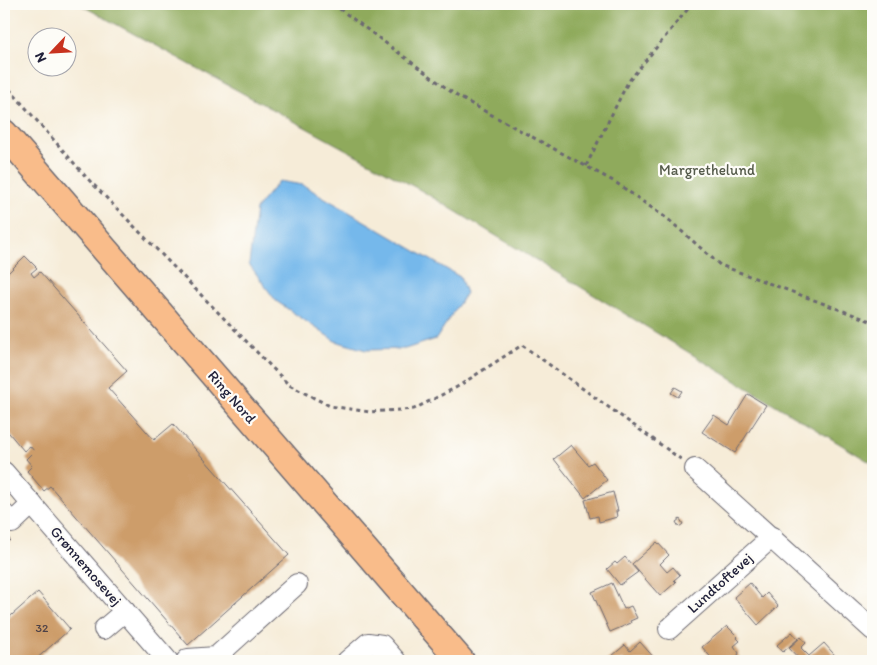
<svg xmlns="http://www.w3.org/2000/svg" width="877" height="665" font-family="Itim,sans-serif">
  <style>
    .forest { fill: #8faa5c; stroke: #58664c }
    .water { fill: #75b8eb; stroke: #4c6d93 }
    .building { fill: #cd9d6b }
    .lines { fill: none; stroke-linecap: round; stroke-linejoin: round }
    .minor-casing { stroke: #6c6972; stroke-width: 22 }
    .major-casing { stroke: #6c6972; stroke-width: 29 }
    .path { stroke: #6c6972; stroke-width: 3; stroke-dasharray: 4 4; stroke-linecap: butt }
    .minor { stroke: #fff; stroke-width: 20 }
    .major { stroke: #f9bc8a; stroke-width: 26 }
    .labels { text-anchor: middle; stroke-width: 4.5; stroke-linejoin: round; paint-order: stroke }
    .number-label { font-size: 12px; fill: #4d4147 }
    .park-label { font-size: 15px; fill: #555b4b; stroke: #fdfcf7 }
    .street-label { font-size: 15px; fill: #22223b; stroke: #fdfcf7 }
  </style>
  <rect width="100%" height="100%" fill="#fdfcf7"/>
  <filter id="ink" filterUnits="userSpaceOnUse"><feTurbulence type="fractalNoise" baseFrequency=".02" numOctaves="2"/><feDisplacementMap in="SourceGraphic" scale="10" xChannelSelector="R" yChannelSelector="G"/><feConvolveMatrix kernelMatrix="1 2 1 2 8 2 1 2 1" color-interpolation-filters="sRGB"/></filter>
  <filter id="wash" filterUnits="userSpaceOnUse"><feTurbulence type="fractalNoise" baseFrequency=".0096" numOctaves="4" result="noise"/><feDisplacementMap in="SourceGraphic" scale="20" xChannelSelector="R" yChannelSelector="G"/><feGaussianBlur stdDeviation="1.12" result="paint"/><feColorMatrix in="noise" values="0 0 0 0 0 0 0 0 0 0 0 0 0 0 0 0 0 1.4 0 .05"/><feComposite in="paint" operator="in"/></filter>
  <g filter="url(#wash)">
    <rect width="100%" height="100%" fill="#f6ecd8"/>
    <path class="forest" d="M79,4H873V464L422,191Z"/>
    <path class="water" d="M279,181L303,185L460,277L466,293L436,339L405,349L366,350L335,341L276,301L249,264L256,209Z"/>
    <g id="blocks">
      <g class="building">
        <path d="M25,256L37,268L31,273L34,277L40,272L127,371L108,388L154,440L173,424L289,555L188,645L50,486L44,491L27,471L32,466L26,459L34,451L30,446L24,451L4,427V277Z"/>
        <path d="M675,387L682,391L678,397L671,393Z"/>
        <path d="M748,394L766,405L735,453L702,432L714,415L729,425Z"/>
        <path d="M571,445L588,465L593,462L607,480L585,498L554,459Z"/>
        <path d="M613,492L618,511H616L617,517L599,522L598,516L590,518L585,500Z"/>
        <path d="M680,519L683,524L679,527L676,522Z"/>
        <path d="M4,532L10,540L4,546Z"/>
        <path d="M657,542L669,555L660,564L667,572L673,567L680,575L674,580L676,582L660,596L632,564Z"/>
        <path d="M625,557L638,572L620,585L607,569L615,562L617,564Z"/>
        <path d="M612,583L624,609L631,606L637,618L630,621L631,623L610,632L592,592Z"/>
        <path d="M750,583L762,598L767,593L778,606L758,625L734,597Z"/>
        <path d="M38,592L70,629L34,661H4V622Z"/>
        <path d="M727,626L738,637L737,638L740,641L734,646L739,653L738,655L741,659L738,661H714L702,647Z"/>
        <path d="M792,632L798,639L783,652L777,645Z"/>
        <path d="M801,637L806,643L801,648L809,656L824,643L840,661H801L789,648Z"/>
        <path d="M640,642L657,661H624L623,660L621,661H606L625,645L630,651Z"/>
      </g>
    </g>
  </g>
  <g filter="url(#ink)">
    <use href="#blocks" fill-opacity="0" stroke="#6c6972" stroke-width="1"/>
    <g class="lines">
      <defs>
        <g id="minor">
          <path d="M695,469L873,630"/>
          <path d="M4,472L168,661"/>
          <path d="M4,514L12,523L32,504"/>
          <path d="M104,629L125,611"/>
          <path d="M669,629L772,537"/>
          <path d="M186,661L188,659L216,657L297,584"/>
          <path d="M347,661L368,643L382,645L396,661"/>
        </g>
        <path id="major" d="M4,133L461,661"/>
      </defs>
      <use href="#minor" class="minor-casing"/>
      <use href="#major" class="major-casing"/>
      <g class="path">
        <path d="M333,4L457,96L615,182L669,220L720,265L873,322"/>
        <path d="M4,83L87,178L289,385L330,406L370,412L414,409L457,387L522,345L682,460"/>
        <path d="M586,166L628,82L692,4"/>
      </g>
      <use href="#minor" class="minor"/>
      <use href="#major" class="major"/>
    </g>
  </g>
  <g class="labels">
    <g class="number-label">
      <text x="42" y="632">32</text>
    </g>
    <g class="park-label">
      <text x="707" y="175">Margrethelund</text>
    </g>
    <g class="street-label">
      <text transform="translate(232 397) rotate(49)" y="5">Ring Nord</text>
      <text transform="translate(86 566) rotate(49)" y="5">Grønnemosevej</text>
      <text transform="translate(720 583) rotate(-42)" y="5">Lundtoftevej</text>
    </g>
  </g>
  <rect width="877" height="665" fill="none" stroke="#fdfcf7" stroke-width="20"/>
  <g transform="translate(52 52) rotate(245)"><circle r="24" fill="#fdfcf7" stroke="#a5a5ac"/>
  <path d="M0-4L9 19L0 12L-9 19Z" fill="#c8321e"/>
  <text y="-8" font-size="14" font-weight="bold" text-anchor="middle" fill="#22223b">N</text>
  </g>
</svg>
